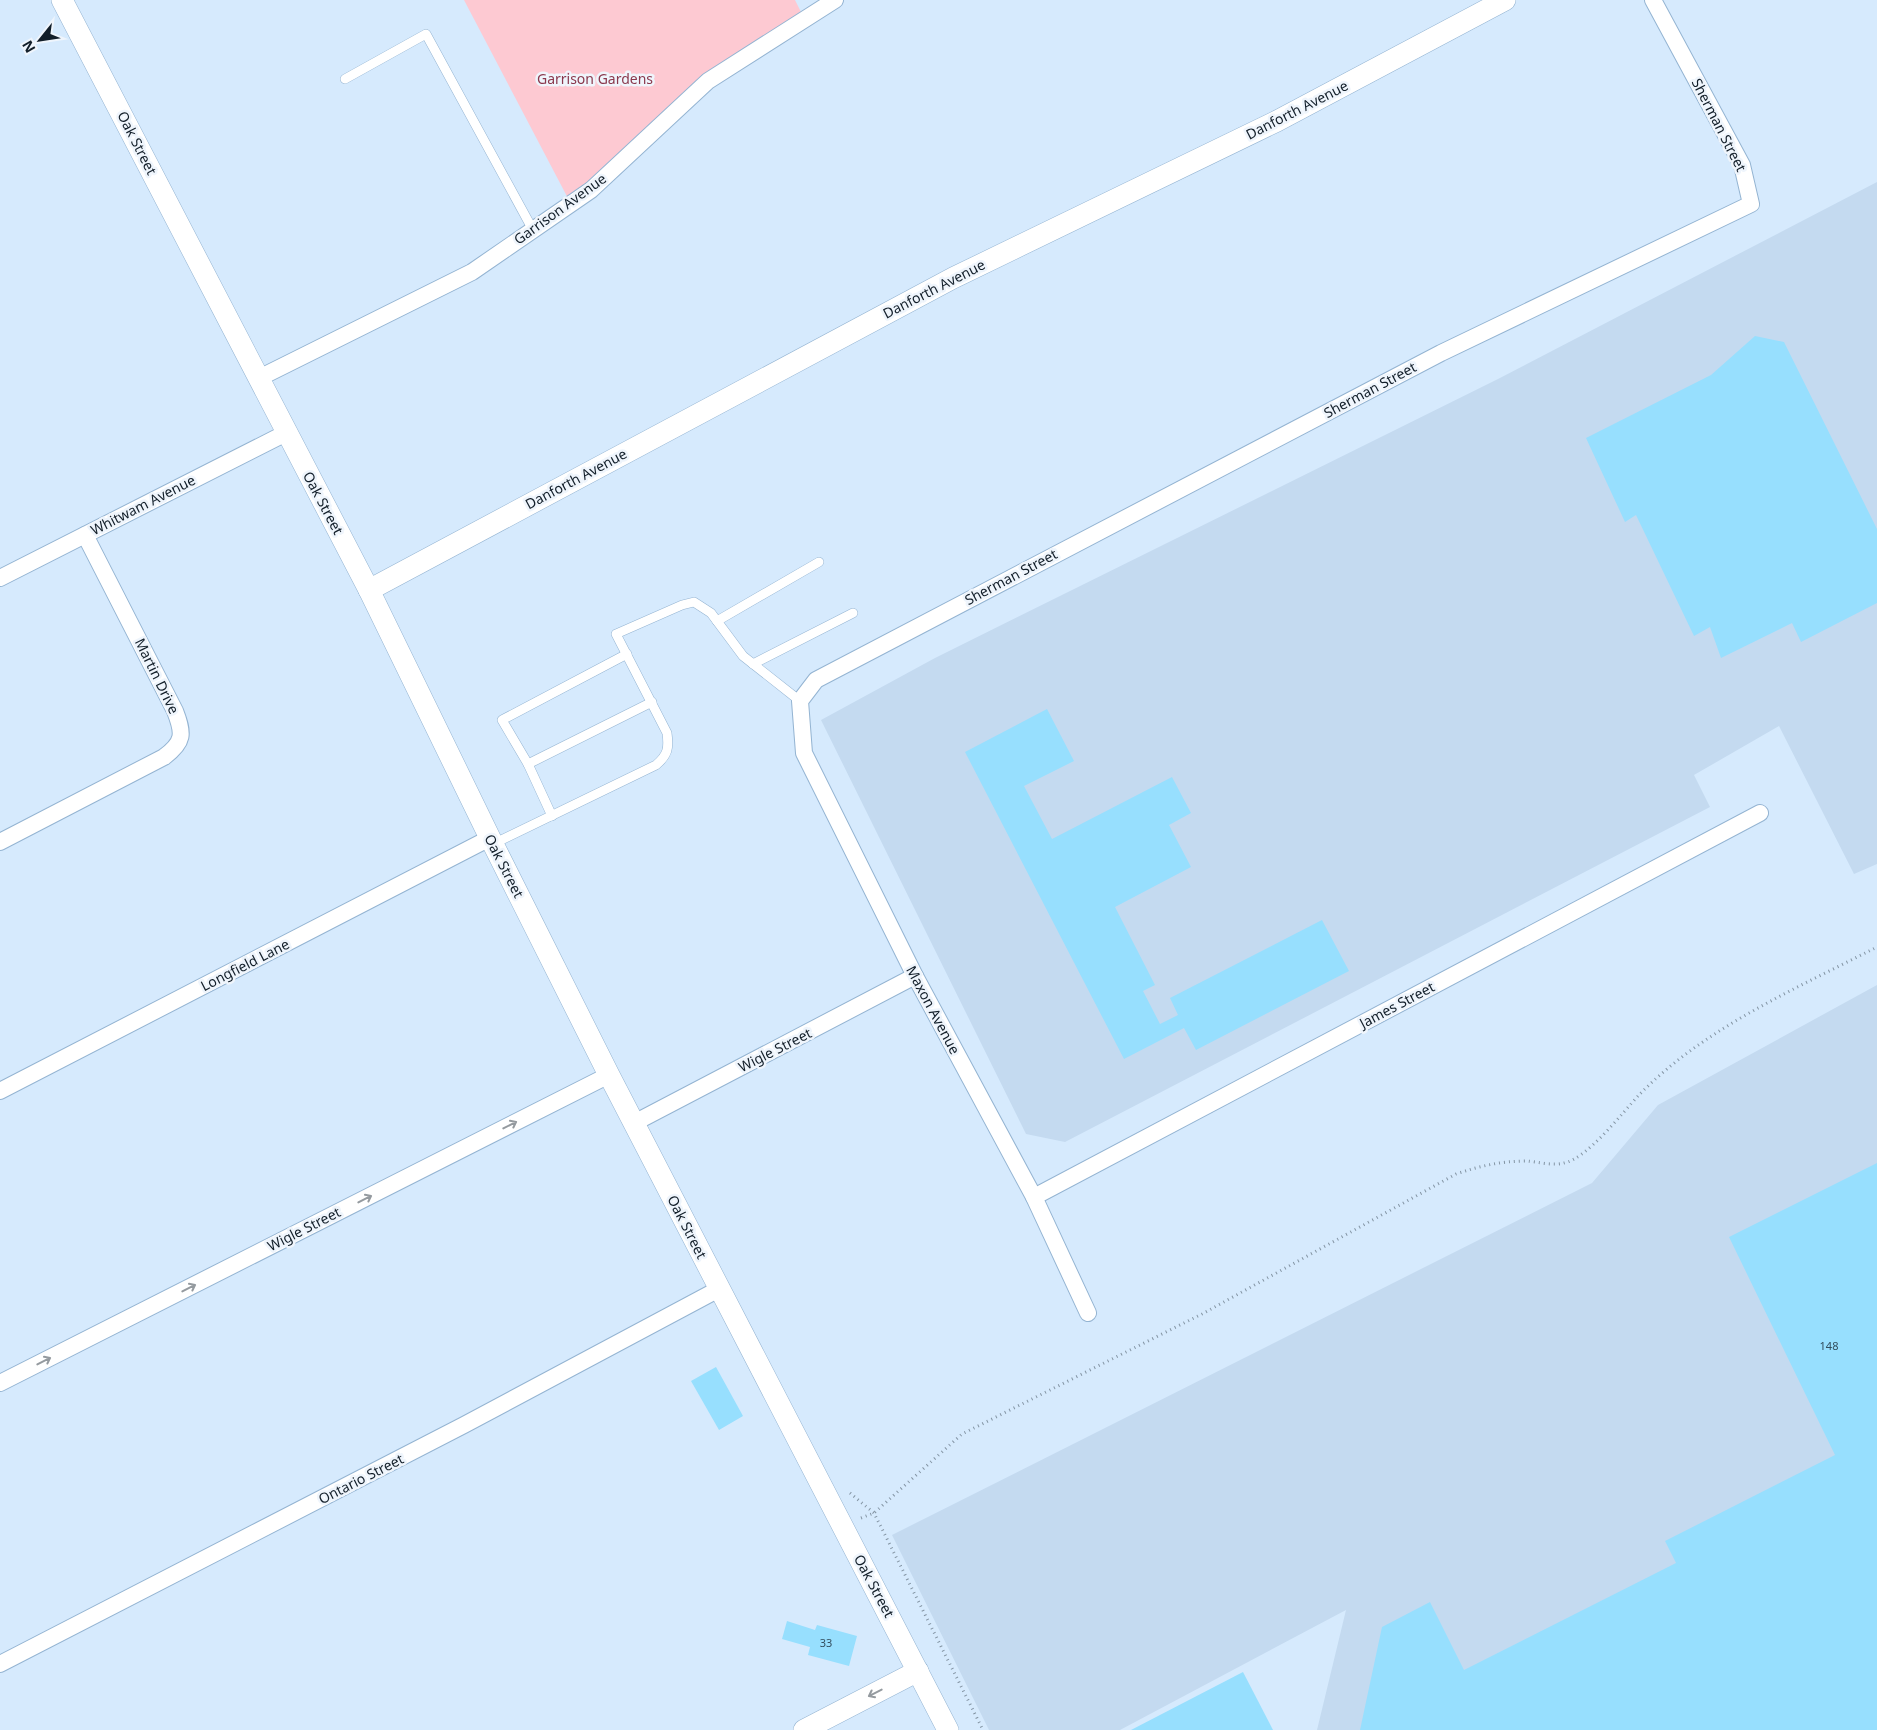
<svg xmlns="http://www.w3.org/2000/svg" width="1877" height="1730" font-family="'Noto Sans',sans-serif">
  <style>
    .built { fill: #c4daf0 }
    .green { fill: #fdc9d2 }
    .building { fill: #97dffe }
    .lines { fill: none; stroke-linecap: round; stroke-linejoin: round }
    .service-casing { stroke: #94b4d2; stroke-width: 10 }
    .minor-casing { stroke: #94b4d2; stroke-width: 18 }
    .tertiary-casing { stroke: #94b4d2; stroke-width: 22 }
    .path { stroke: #8495a4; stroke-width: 3; stroke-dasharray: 1 4; stroke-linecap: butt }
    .service { stroke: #fff; stroke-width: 9 }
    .minor { stroke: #fff; stroke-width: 16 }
    .tertiary { stroke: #fff; stroke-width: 21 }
    .oneway { stroke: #949a9f }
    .labels { text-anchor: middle; stroke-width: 5; stroke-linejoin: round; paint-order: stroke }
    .number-label { font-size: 11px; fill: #334e5e }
    .park-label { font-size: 14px; fill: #8a384d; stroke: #eff5fc }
    .street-label { font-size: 14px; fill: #121e29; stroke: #eff5fc }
  </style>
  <rect width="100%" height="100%" fill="#d6eafd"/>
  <g class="built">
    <path d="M1877,182V864L1854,874L1779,726L1694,775L1710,807L1065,1142L1026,1134L821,720L935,658L1498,379Z"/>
    <path d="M1877,985V1730H1317L1346,1610L1120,1730H989L892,1535L1592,1183L1658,1105Z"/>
  </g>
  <path class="green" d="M464,0H795L805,20L708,81L571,204Z"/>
  <g class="building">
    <path d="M1755,336L1784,342L1877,529V603L1801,642L1792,623L1721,658L1710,627L1694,636L1636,515L1625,522L1586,438L1711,375Z"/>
    <path d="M1047,709L1074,761L1024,786L1052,839L1172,777L1191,813L1169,825L1191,867L1115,907L1155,985L1143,991L1160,1024L1178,1015L1170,998L1322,920L1349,971L1196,1050L1184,1028L1124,1059L965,752Z"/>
    <path d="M1877,1163V1730H1360L1382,1627L1430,1602L1464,1670L1676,1563L1665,1541L1835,1455L1729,1237Z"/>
    <path d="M716,1367L743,1416L719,1430L691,1381Z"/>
    <path d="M787,1621L815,1630L817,1625L857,1636L849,1666L808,1655L810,1647L782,1639Z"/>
    <path d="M1243,1672L1273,1730H1131Z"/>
  </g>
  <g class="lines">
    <defs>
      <g id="service">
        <path d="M345,79L426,34L533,230"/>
        <path d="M717,621L819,562"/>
        <path d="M753,664L853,613"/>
        <path d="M528,764L652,702"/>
        <path d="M552,816L528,764L502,720L627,654"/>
        <path d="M493,844L656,765C668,755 669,748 667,733L616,634L682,605L694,602L711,613L743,656L800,701"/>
      </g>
      <g id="minor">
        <path d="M259,378L472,272L591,190L708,81L835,0"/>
        <path d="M0,578L286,433"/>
        <path d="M0,842L164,757C184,742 184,734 175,711L85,535"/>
        <path d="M0,1091L490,838"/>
        <path d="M634,1123L915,976"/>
        <path d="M1034,1197L1760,813"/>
        <path d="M1088,1313L1034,1197L915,976L804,753L800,701L816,680L1441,353L1751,204L1742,165L1653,0"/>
        <path d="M0,1383L609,1075"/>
        <path d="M0,1664L464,1425L719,1289"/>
      </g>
      <g id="tertiary">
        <path d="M62,0L369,590L490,838L609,1075L948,1730"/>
        <path d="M369,590L953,278L1277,121L1505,0"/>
        <path d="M804,1730L918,1671"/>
      </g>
    </defs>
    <use href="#service" class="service-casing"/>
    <use href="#minor" class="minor-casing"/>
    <use href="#tertiary" class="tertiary-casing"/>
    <g class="path">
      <path d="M850,1493L874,1513L983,1730"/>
      <path d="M861,1518L874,1513L962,1434L1202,1314L1456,1174C1480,1166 1501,1161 1527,1161C1538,1162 1553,1166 1564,1163C1588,1158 1622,1113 1639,1095C1704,1028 1795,989 1877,947"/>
    </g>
    <use href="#service" class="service"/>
    <use href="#minor" class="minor"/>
    <use href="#tertiary" class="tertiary"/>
  </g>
  <defs><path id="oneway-shaft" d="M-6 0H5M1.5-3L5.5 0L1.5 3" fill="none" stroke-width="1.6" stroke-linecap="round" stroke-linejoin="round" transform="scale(1.25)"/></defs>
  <g class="oneway">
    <use href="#oneway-shaft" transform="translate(510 1125) rotate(-27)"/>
    <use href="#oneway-shaft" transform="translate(365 1199) rotate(-27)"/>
    <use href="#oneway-shaft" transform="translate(189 1288) rotate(-27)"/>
    <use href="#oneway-shaft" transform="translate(44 1361) rotate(-27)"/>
    <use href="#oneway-shaft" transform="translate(875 1693) rotate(153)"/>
  </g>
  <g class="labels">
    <g class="number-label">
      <text x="1829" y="1350">148</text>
      <text x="826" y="1647">33</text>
    </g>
    <g class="park-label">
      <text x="595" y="84">Garrison Gardens</text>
    </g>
    <g class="street-label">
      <text transform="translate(1297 110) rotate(-27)" y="5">Danforth Avenue</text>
      <text transform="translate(1719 125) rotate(63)" y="5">Sherman Street</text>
      <text transform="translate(137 143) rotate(63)" y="5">Oak Street</text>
      <text transform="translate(560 209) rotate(-36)" y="5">Garrison Avenue</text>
      <text transform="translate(934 289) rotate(-27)" y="5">Danforth Avenue</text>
      <text transform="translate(1370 390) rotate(-28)" y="5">Sherman Street</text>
      <text transform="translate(576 479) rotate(-28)" y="5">Danforth Avenue</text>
      <text transform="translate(323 503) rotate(62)" y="5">Oak Street</text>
      <text transform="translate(143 505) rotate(-27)" y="5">Whitwam Avenue</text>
      <text transform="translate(1011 577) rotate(-28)" y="5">Sherman Street</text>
      <text transform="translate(157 676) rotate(64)" y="5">Martin Drive</text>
      <text transform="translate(504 866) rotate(63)" y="5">Oak Street</text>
      <text transform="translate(245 965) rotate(-27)" y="5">Longfield Lane</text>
      <text transform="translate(1397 1005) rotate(-28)" y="5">James Street</text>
      <text transform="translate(933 1010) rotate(62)" y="5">Maxon Avenue</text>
      <text transform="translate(775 1050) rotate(-27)" y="5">Wigle Street</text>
      <text transform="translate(687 1227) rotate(63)" y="5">Oak Street</text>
      <text transform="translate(304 1229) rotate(-27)" y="5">Wigle Street</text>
      <text transform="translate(361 1479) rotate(-27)" y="5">Ontario Street</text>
      <text transform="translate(874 1586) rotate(62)" y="5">Oak Street</text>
    </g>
  </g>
  <g transform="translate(40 40) rotate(240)" stroke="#eff5fc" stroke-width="4" paint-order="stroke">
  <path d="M0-4L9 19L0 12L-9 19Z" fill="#121e29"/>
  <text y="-8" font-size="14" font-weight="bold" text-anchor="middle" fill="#121e29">N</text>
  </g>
</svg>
